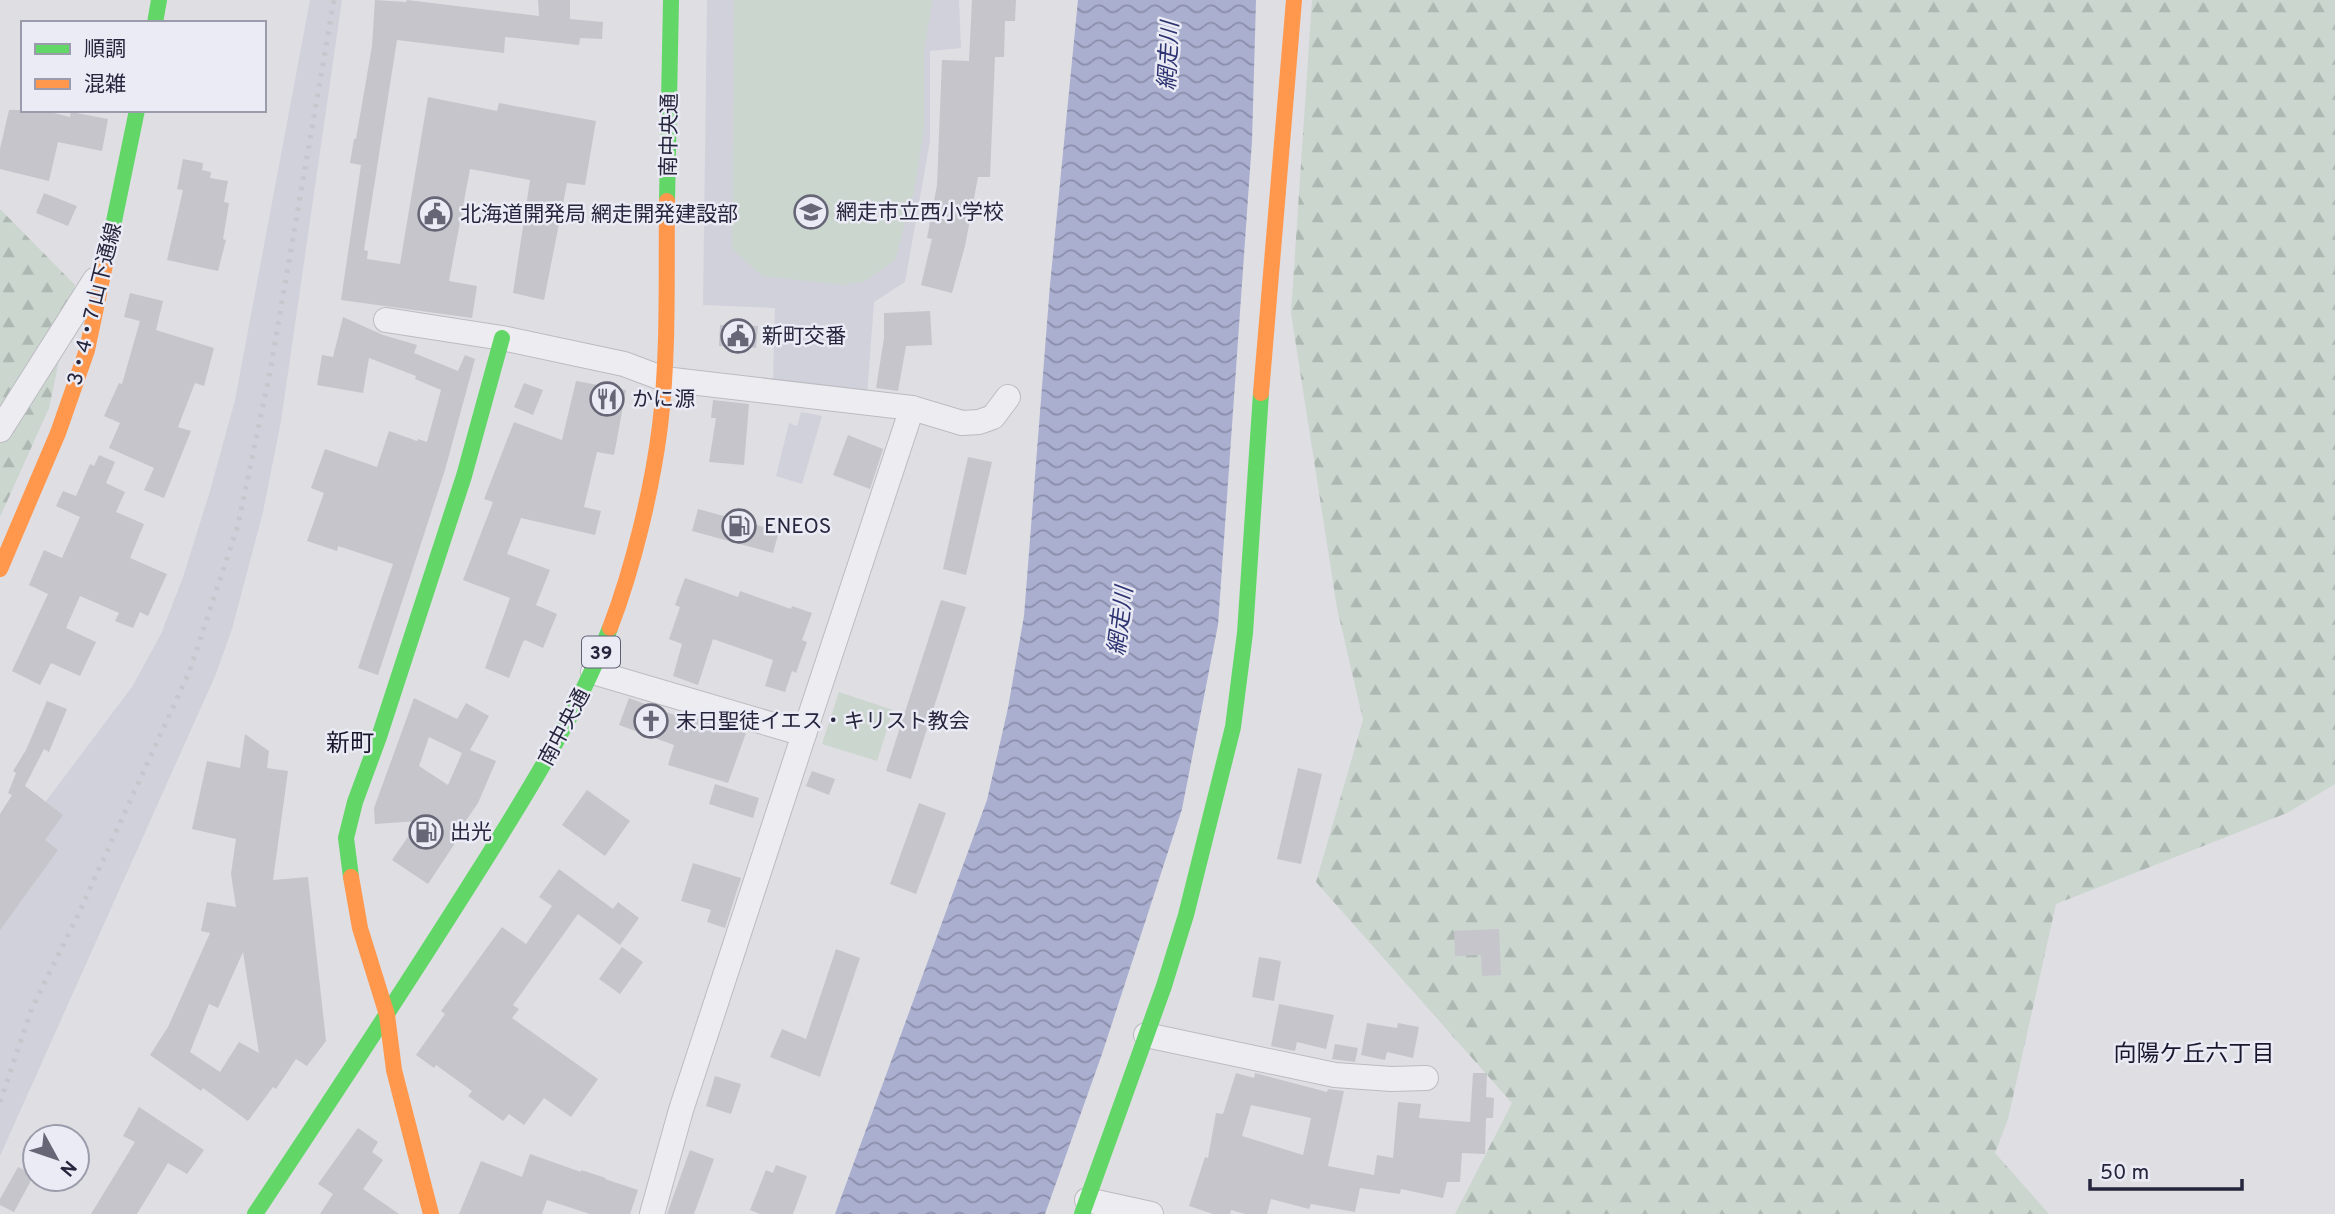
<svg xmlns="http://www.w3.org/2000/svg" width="2335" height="1214" font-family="Overpass,'Noto Sans JP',sans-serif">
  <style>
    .built { fill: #d1d1dc }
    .forest { fill: url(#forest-firs) }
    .green { fill: #cbd6cf }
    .water { fill: url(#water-waves) }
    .building { fill: #c5c5cb; fill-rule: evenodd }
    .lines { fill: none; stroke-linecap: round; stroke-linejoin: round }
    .street-casing { stroke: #bbbbc1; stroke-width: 26 }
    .street { stroke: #ededf1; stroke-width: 24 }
    .fast { stroke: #63d668; stroke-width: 16 }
    .slow { stroke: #ff974d; stroke-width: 16 }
    .rail { stroke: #c6c7cc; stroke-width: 5; stroke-dasharray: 3.5 7; stroke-linecap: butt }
    .labels { text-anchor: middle; stroke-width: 5; stroke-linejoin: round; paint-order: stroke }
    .shield { fill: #eaebf4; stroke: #606074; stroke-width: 2 }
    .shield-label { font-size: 19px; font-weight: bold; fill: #25253d }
    .street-label { font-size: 21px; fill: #25253d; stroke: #eaebf4 }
    .poi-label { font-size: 21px; fill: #25253d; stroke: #eaebf4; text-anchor: start }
    .water-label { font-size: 23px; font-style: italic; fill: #2e3471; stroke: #eaebf4 }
    .neighbourhood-label { font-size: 23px; fill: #18172d; stroke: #eaebf4 }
    .quarter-label { font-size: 24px; fill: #18172d; stroke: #eaebf4 }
  </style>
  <defs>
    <pattern id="forest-firs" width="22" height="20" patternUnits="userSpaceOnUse" patternTransform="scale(1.75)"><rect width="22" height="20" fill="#cbd6cf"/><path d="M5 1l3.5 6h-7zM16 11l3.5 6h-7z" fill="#aeb8b3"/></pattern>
    <pattern id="water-waves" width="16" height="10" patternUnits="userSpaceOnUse" patternTransform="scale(1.75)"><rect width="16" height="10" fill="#aaafd0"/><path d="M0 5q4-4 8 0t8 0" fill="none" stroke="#8a8eaa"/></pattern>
  </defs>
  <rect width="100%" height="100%" fill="#dedee3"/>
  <g class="built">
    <path d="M310,0H342L281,421L263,512L232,629L216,674L0,1156V862L132,687L161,634L183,577L210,491L235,400Z"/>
    <path d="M707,0H959L961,48L930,51V141L905,282L874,302L867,395L773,380L775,308L703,305Z"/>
    <path d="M801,412L822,416L802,484L776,476L789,423L797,426Z"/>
  </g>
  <g class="forest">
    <path d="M1312,0H2335V784L2287,813L2056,904L2008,1119L1995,1153L2049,1214H1455L1512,1103L1316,882L1363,720L1337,608L1291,313Z"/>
    <path d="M0,209L75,285L49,408L0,517Z"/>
  </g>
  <g class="green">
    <path d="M734,0H933L924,48V129L914,192L895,260L864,282L841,285L762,276L732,249Z"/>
    <path d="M839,692L893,710L877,761L822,744Z"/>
  </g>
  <path class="water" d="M1078,0H1256L1252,141L1218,625L1182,809L1102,1054L1045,1214H835L987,800L1008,708L1024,616L1050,285Z"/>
  <g class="building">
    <path d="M375,0L406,2L407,0L539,16L538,0H570V19L603,22L602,39L580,38L579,45L505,37L504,53L397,40L364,250L368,251L367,259L400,264L428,97L497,111L499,103L596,121L585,185L567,183L544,300L513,293L530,180L470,169L449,281L477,286L472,318L341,300L361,165L350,163L354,139H356L372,46Z"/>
    <path d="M972,0H1016L1015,21H1005L1004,57H995L990,177H978L965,246L952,293L921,285L932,239L927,238L937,185L942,60L969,61Z"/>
    <path d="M9,110H42L70,117L71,112L108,119L102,151L58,142L49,181L0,169V149Z"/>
    <path d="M183,159L203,163L202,170L211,172L210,178L228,181L224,202L229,203L223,239L226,240L218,271L167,260L183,190L177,189Z"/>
    <path d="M44,193L77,206L68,226L36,213Z"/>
    <path d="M130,293L163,301L156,330L214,348L204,386L195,383L178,427L191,431L164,498L144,490L154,468L109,448L120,423L104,416L119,383L122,384L140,321L124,317Z"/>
    <path d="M930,311L932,345L906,346L898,391L876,388L884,338V313Z"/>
    <path d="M343,317L383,335L417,345L414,353L458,371L465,355L475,359L445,470L378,675L358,668L393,564L338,546L337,551L307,541L324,493L311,488L325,449L377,467L389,431L417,441L418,439L427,442L441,390L415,379L416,376L369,358L363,393L317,385L322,355L333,357Z"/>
    <path d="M720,325L758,326L756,348L719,346Z"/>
    <path d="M576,381L626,390L614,455L597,452L584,507L601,511L595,535L521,518L507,554L550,570L536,605L557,614L543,648L525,640L523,642L509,678L485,668L510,598L463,580L493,502L484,499L514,422L562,440Z"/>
    <path d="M524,383L543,390L533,415L514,407Z"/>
    <path d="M713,400L749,404L744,465L709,462L716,418H711Z"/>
    <path d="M848,435L883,449L870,489L833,475Z"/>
    <path d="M99,455L115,462L106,483L125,492L116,512L144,524L130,558L167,574L148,616L140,612L133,628L115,621L119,613L80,596L66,628L96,642L80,676L51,663L40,685L12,671L48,594L29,585L44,550L62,558L80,517L56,506L63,491L76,496L90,464L94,466Z"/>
    <path d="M968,457L992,462L966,575L943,569Z"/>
    <path d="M698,509L779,531L773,553L692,531Z"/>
    <path d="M685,578L738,597L740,591L791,609L792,606L812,613L802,640L807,642L796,673L792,671L785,692L765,686L773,660L713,639L698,685L673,676L682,644L669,639L680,607L675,605Z"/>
    <path d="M941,600L966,607L911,779L886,771Z"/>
    <path d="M414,698L457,719L466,703L489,716L470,750L496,761L478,803L458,832L461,834L428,884L392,860L419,821L375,824L374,808ZM429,737L462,753L448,785L419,766Z"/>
    <path d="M629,698L693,722L695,718L746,733L728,783L668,765L674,745L619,725Z"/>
    <path d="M47,701L67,709L49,752L44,749L25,786L63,815L45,840L58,850L0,930V814L12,795L8,793L16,773L13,771L26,750Z"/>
    <path d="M245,734L269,751L267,768L288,771L273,880L308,877L326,1041L307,1066L296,1059L276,1089L273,1087L248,1121L203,1088L201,1091L150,1055L168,1027L210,933L201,931L207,902L236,907L231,874L236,839L192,829L207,761L240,768ZM243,952L259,1053L239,1042L220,1072L190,1052L209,1004L218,1008Z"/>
    <path d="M1298,768L1322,774L1301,864L1277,859Z"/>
    <path d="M812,771L835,779L829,795L806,786Z"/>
    <path d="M715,784L759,798L753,818L709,804Z"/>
    <path d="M587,790L630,821L605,856L562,825Z"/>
    <path d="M919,803L946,813L916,894L890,884Z"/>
    <path d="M693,863L741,878L725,928L707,922L711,910L681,901Z"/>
    <path d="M559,869L613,909L618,902L639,918L620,945L578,914L513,1005L519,1009L512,1018L598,1079L571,1117L544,1098L524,1125L509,1114L503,1121L468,1096L472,1091L436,1065L434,1068L416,1055L445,1014L441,1011L502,927L526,944L552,906L539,897Z"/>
    <path d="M1499,929L1501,975L1482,976L1481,955L1455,956L1454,931Z"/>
    <path d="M622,947L643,962L620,994L599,979Z"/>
    <path d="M836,949L860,958L820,1077L770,1057L782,1029L806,1039Z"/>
    <path d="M1259,957L1281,961L1274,1001L1252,997Z"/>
    <path d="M1279,1004L1334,1015L1326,1049L1297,1042L1295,1051L1271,1046Z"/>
    <path d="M1367,1023L1397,1028L1398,1023L1419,1027L1413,1058L1387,1052L1385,1060L1361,1055Z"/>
    <path d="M1335,1044L1358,1048L1355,1062L1332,1059Z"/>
    <path d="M1236,1073L1254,1078L1255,1073L1327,1092L1328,1089L1344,1091L1328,1166L1374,1175L1377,1155L1393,1158L1398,1102L1421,1104L1419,1118L1470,1122L1473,1073H1487L1486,1097L1494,1098L1493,1118H1486L1485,1154L1462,1153L1460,1182H1447L1443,1198L1401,1189L1400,1194L1360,1188L1355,1212L1311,1204L1309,1209L1271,1199L1267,1214H1245L1231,1210L1230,1214H1213L1189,1206L1205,1157L1208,1158L1216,1113L1223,1114ZM1251,1105L1311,1118L1303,1155L1242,1136Z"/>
    <path d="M715,1076L741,1084L731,1114L706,1106Z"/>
    <path d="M139,1107L204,1150L187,1174L168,1163L137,1214H91L135,1142L123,1136Z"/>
    <path d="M358,1128L378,1142L372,1152L383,1160L363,1189L399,1214H320L333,1194L318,1184Z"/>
    <path d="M690,1150L714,1159L694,1214H667Z"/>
    <path d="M530,1154L581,1172V1170L606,1178L605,1179L638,1190L630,1214H590L547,1200L542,1214H459L481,1161L522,1177Z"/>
    <path d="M776,1165L807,1176L793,1214H760L750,1210L766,1170L773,1173Z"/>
    <path d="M18,1167L34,1175L14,1212L0,1205V1199Z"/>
  </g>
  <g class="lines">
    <defs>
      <g id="street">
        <path d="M386,320L502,338L624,364L664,379L912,408L962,423L979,422L993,417L1008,397"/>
        <path d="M0,430L95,280"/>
        <path d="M593,672L804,734L681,1110L652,1214"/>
        <path d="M804,734L912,408"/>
        <path d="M1146,1035L1335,1075L1391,1079L1426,1078"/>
        <path d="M1087,1200L1151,1214"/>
      </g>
    </defs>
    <use href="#street" class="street-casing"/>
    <use href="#street" class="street"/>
    <g class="fast">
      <path d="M155,23L159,0"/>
      <path d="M667,201L671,0"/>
      <path d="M106,260L137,110"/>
      <path d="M351,877L346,838L355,802L379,737L464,476L502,338"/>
      <path d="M255,1214C327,1106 398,998 467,889C520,805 574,721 610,628"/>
      <path d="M1082,1214L1164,986L1186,915L1233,727L1245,633L1261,393"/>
    </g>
    <g class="slow">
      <path d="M1261,393L1294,0"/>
      <path d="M0,569L58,433L87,350L106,260"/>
      <path d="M610,628C633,568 652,490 660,426C669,352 666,275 667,201"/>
      <path d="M351,877L360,928L387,1015L394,1070L431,1214"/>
    </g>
    <path class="rail" d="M0,1102L32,1008L77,917L190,670L238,525L269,377L334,0"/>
  </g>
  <defs>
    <symbol id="school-ring" viewBox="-11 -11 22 22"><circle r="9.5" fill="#eaebf4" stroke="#667" stroke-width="1.5"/><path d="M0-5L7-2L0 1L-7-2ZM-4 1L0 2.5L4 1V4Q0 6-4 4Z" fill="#667"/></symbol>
    <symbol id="civic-ring" viewBox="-11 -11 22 22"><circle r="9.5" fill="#eaebf4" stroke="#667" stroke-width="1.5"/><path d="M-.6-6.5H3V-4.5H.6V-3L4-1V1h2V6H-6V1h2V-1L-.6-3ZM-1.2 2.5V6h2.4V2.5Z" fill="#667"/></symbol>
    <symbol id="restaurant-ring" viewBox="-11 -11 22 22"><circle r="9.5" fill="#eaebf4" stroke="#667" stroke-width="1.5"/><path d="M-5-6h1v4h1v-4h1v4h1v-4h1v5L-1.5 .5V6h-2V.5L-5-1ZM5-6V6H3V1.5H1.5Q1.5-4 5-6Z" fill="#667"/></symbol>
    <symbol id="fuel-ring" viewBox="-11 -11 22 22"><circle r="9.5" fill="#eaebf4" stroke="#667" stroke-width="1.5"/><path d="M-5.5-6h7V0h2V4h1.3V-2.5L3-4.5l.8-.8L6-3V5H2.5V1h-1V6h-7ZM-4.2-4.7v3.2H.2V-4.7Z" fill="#667"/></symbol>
    <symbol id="church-ring" viewBox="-11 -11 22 22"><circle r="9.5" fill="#eaebf4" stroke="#667" stroke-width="1.5"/><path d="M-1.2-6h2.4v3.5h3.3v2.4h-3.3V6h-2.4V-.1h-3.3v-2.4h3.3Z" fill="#667"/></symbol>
  </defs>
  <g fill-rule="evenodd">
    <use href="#school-ring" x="792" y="193" width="38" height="38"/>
    <use href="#civic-ring" x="416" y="195" width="38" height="38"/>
    <use href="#civic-ring" x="719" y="317" width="38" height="38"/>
    <use href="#restaurant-ring" x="588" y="380" width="38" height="38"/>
    <use href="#fuel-ring" x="720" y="507" width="38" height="38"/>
    <use href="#church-ring" x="632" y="702" width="38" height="38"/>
    <use href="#fuel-ring" x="407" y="813" width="38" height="38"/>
  </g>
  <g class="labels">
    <rect class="shield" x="582" y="636.5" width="38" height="31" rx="5"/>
    <g class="shield-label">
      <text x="601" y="659">39</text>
    </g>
    <g class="street-label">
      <text transform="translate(669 135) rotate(-89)" y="7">南中央通</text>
      <text transform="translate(94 304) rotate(-76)" y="7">3・4・7 山下通線</text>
      <text transform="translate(564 727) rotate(-62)" y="7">南中央通</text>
    </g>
    <g class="poi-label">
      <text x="836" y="219">網走市立西小学校</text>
      <text x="460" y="221">北海道開発局 網走開発建設部</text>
      <text x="762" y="343">新町交番</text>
      <text x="632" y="406">かに源</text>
      <text x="764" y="533">ENEOS</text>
      <text x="676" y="728">末日聖徒イエス・キリスト教会</text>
      <text x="450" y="839">出光</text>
    </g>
    <g class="water-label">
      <text transform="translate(1168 56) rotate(-87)" y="8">網走川</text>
      <text transform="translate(1120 621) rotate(-83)" y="8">網走川</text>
    </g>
    <g class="neighbourhood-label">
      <text x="2194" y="1061">向陽ケ丘六丁目</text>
    </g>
    <g class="quarter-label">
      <text x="350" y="751">新町</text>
    </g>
  </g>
  <rect x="21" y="21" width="245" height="91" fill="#eaebf4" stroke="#9b9cab" stroke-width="2"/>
  <rect x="35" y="44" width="35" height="10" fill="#63d668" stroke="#9b9cab" stroke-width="2"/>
  <text x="84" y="56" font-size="21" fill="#25253d">順調</text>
  <rect x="35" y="79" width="35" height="10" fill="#ff974d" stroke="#9b9cab" stroke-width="2"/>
  <text x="84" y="91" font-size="21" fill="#25253d">混雑</text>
  <g transform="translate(56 1158) rotate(130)"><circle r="33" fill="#eaebf4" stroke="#9b9cab" stroke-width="2"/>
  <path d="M0-5L12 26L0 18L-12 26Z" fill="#666677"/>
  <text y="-10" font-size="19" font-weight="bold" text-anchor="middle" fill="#25253d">N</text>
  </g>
  <path d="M2090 1179v10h152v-10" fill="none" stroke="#25253d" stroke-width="3.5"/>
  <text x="2100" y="1179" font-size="21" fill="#25253d" stroke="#eaebf4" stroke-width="5" paint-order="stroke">50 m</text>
</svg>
